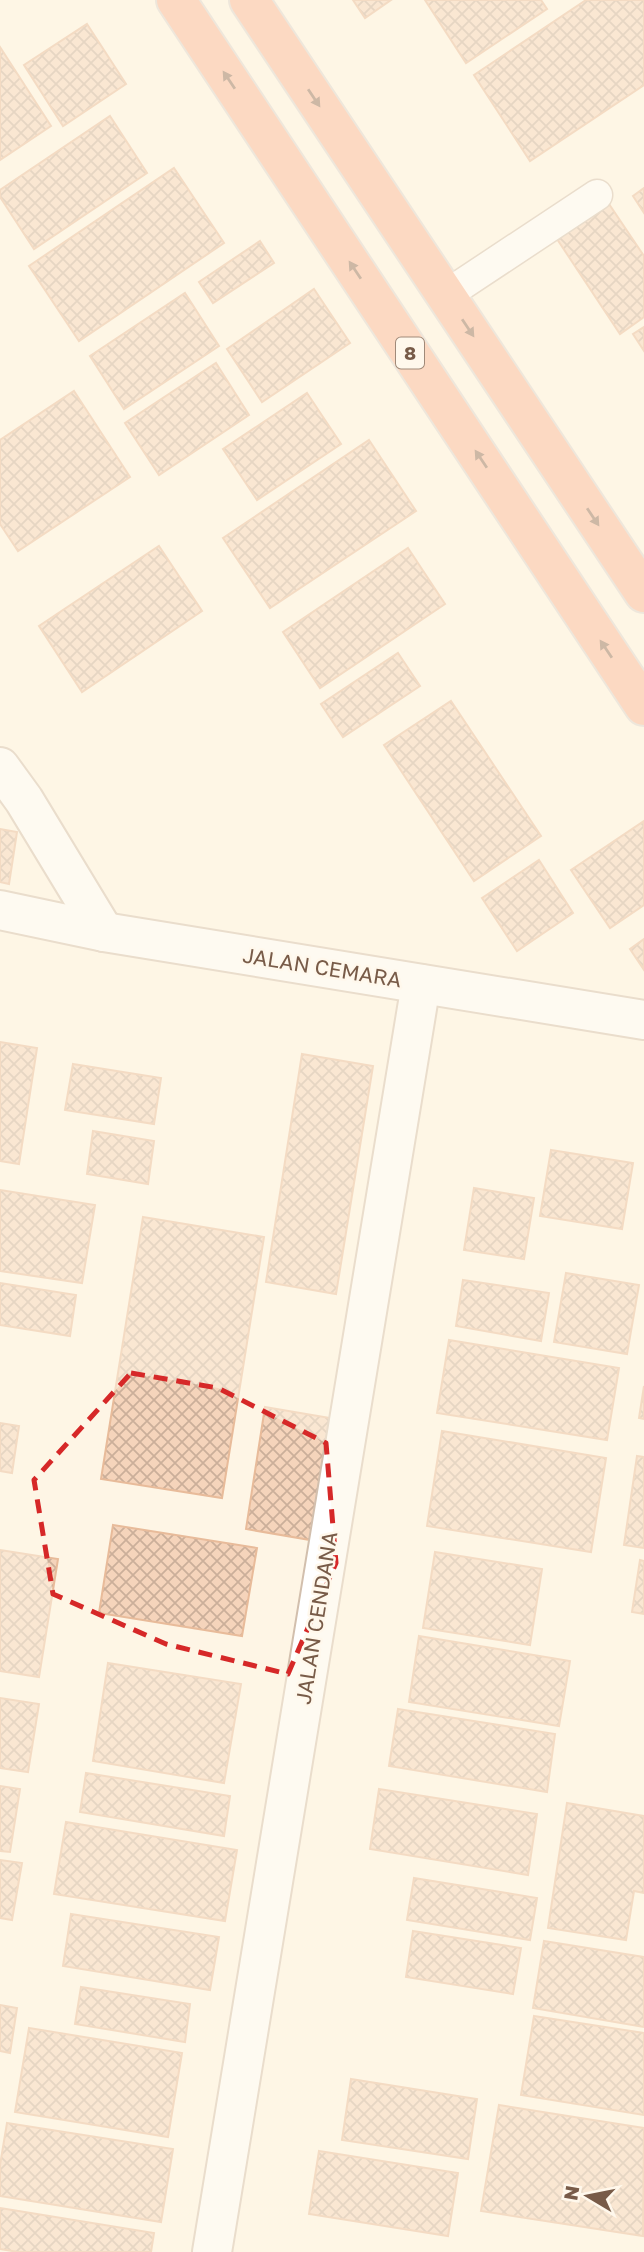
<svg xmlns="http://www.w3.org/2000/svg" width="644" height="2252" font-family="'Golos Text',sans-serif">
  <style>
    .building { fill: url(#building-cross-hatch); stroke: #e8bb9a; stroke-width: 2 }
    .lines { fill: none; stroke-linecap: round; stroke-linejoin: round }
    .lane-casing { stroke: #d2bfad; stroke-width: 33 }
    .street-casing { stroke: #d2bfad; stroke-width: 42 }
    .highway-casing { stroke: #dcd4cf; stroke-width: 42 }
    .lane { stroke: #fff; stroke-width: 30 }
    .street { stroke: #fff; stroke-width: 38 }
    .highway { stroke: #fbb698; stroke-width: 38 }
    .oneway { fill: #926d58 }
    .marked { fill: none; stroke: #d62828; stroke-width: 5; stroke-dasharray: 14 9; stroke-linejoin: round }
    .labels { text-anchor: middle; stroke-width: 5; stroke-linejoin: round; paint-order: stroke }
    .shield { fill: #fff8ec; stroke: #a08a79; stroke-width: 2 }
    .shield-label { font-size: 19px; font-weight: bold; fill: #785b48 }
    .street-label { font-size: 21px; fill: #785b48; stroke: #fff8ec }
  </style>
  <defs>
    <pattern id="building-cross-hatch" width="8" height="8" patternUnits="userSpaceOnUse" patternTransform="scale(1.75)"><rect width="8" height="8" fill="#f5d4bb"/><path d="M0 0l8 8M0 8l8-8" fill="none" stroke="#cbaf9a"/></pattern>
  </defs>
  <rect width="100%" height="100%" fill="#fef5e5"/>
  <g class="building">
    <path d="M353,0H391L365,18Z"/>
    <path d="M425,0H541L547,9L466,63Z"/>
    <path d="M586,0H644V85L530,161L474,75Z"/>
    <path d="M87,24L126,84L63,126L24,65Z"/>
    <path d="M0,47L51,126L0,160Z"/>
    <path d="M110,116L147,173L34,249L0,197V190Z"/>
    <path d="M174,168L224,243L79,341L29,266Z"/>
    <path d="M644,188V213L633,196Z"/>
    <path d="M607,201L644,256V317L620,334L555,236Z"/>
    <path d="M260,241L274,263L213,303L199,282Z"/>
    <path d="M314,289L350,343L262,402L227,349Z"/>
    <path d="M185,293L219,346L124,409L90,356Z"/>
    <path d="M644,327V351L633,334Z"/>
    <path d="M216,363L249,415L159,475L125,423Z"/>
    <path d="M74,391L130,477L18,551L0,524V440Z"/>
    <path d="M307,393L341,444L257,500L223,449Z"/>
    <path d="M369,440L416,511L270,608L223,538Z"/>
    <path d="M159,546L202,611L82,692L39,626Z"/>
    <path d="M408,548L445,604L320,688L283,632Z"/>
    <path d="M398,653L420,686L343,737L321,704Z"/>
    <path d="M451,701L541,836L474,881L384,745Z"/>
    <path d="M644,821V905L610,928L571,870Z"/>
    <path d="M0,829L17,832L9,884L0,882Z"/>
    <path d="M539,860L573,913L517,951L482,898Z"/>
    <path d="M644,939V970L630,949Z"/>
    <path d="M0,1042L37,1048L19,1164L0,1161Z"/>
    <path d="M302,1054L373,1066L336,1294L266,1282Z"/>
    <path d="M73,1064L161,1078L154,1124L65,1110Z"/>
    <path d="M93,1131L154,1141L148,1184L87,1174Z"/>
    <path d="M551,1150L633,1163L622,1229L540,1216Z"/>
    <path d="M474,1188L534,1198L524,1259L464,1250Z"/>
    <path d="M0,1190L95,1205L82,1283L0,1271Z"/>
    <path d="M143,1217L264,1237L222,1498L101,1479Z"/>
    <path d="M566,1273L639,1285L627,1354L554,1342Z"/>
    <path d="M463,1280L549,1293L541,1341L456,1326Z"/>
    <path d="M0,1283L76,1295L70,1336L0,1325Z"/>
    <path d="M449,1340L619,1368L607,1440L437,1413Z"/>
    <path d="M644,1386V1419L639,1418Z"/>
    <path d="M265,1407L336,1419L316,1541L246,1529Z"/>
    <path d="M0,1423L19,1426L12,1473L0,1471Z"/>
    <path d="M442,1431L606,1458L591,1552L427,1526Z"/>
    <path d="M637,1456L644,1457V1548L624,1545Z"/>
    <path d="M113,1525L257,1548L242,1636L99,1613Z"/>
    <path d="M0,1550L58,1559L39,1677L0,1671Z"/>
    <path d="M435,1552L542,1569L530,1645L423,1628Z"/>
    <path d="M640,1560L644,1561V1614L632,1612Z"/>
    <path d="M419,1636L570,1661L559,1726L409,1702Z"/>
    <path d="M108,1663L241,1684L224,1783L93,1761Z"/>
    <path d="M0,1698L39,1704L28,1772L0,1768Z"/>
    <path d="M398,1709L555,1734L547,1792L389,1766Z"/>
    <path d="M86,1773L230,1796L224,1836L80,1812Z"/>
    <path d="M0,1786L20,1789L10,1852L0,1851Z"/>
    <path d="M379,1789L537,1814L528,1875L370,1849Z"/>
    <path d="M567,1803L644,1816V1893L634,1891L626,1940L548,1928Z"/>
    <path d="M66,1822L237,1850L225,1921L54,1894Z"/>
    <path d="M0,1860L22,1863L12,1920L0,1918Z"/>
    <path d="M414,1878L537,1898L530,1940L407,1920Z"/>
    <path d="M71,1914L219,1937L210,1990L63,1966Z"/>
    <path d="M413,1931L521,1948L513,1994L406,1977Z"/>
    <path d="M544,1941L644,1957V2027L533,2008Z"/>
    <path d="M81,1987L190,2004L185,2042L75,2024Z"/>
    <path d="M0,2005L17,2008L10,2053L0,2051Z"/>
    <path d="M534,2016L644,2033V2115L521,2095Z"/>
    <path d="M29,2028L182,2053L168,2137L15,2112Z"/>
    <path d="M351,2079L477,2099L468,2159L342,2140Z"/>
    <path d="M499,2105L644,2128L643,2236L481,2211Z"/>
    <path d="M7,2123L173,2149L161,2222L0,2196V2165Z"/>
    <path d="M319,2151L458,2173L448,2236L309,2214Z"/>
    <path d="M0,2208L154,2233L151,2252H18L0,2249Z"/>
  </g>
  <g class="lines">
    <defs>
      <path id="lane" d="M446,295L597,195"/>
      <g id="street">
        <path d="M0,767L24,800L104,932"/>
        <path d="M0,910L104,932L644,1020"/>
        <path d="M212,2252L421,984"/>
      </g>
      <g id="highway">
        <path d="M176,0L644,706"/>
        <path d="M249,0L644,593"/>
      </g>
    </defs>
    <use href="#lane" class="lane-casing"/>
    <use href="#street" class="street-casing"/>
    <use href="#highway" class="highway-casing"/>
    <use href="#lane" class="lane"/>
    <use href="#street" class="street"/>
    <use href="#highway" class="highway"/>
  </g>
  <defs><path id="oneway-solid" d="M-6-.8H1V-3.2L6.5 0L1 3.2V.8H-6Z" transform="scale(1.75)"/></defs>
  <g class="oneway">
    <use href="#oneway-solid" transform="translate(229 80) rotate(-124)"/>
    <use href="#oneway-solid" transform="translate(314 98) rotate(56)"/>
    <use href="#oneway-solid" transform="translate(355 270) rotate(-124)"/>
    <use href="#oneway-solid" transform="translate(468 328) rotate(56)"/>
    <use href="#oneway-solid" transform="translate(481 459) rotate(-124)"/>
    <use href="#oneway-solid" transform="translate(593 517) rotate(56)"/>
    <use href="#oneway-solid" transform="translate(606 649) rotate(-124)"/>
  </g>
  <path d="M0 0H644V2252H0ZM131,1373L218,1388L326,1443L336,1563L288,1674L166,1644L53,1594L34,1480Z" fill="#fef5e5" fill-opacity=".55" fill-rule="evenodd"/>
  <path class="marked" d="M131,1373L218,1388L326,1443L336,1563L288,1674L166,1644L53,1594L34,1480Z"/>
  <g class="labels">
    <rect class="shield" x="396" y="337.5" width="28" height="31" rx="5"/>
    <g class="shield-label">
      <text x="410" y="360">8</text>
    </g>
    <g class="street-label">
      <text transform="translate(322 968) rotate(9)" y="7">JALAN CEMARA</text>
      <text transform="translate(317 1618) rotate(-81)" y="7">JALAN CENDANA</text>
    </g>
  </g>
  <g transform="translate(588 2196) rotate(280)" stroke="#fff8ec" stroke-width="5" paint-order="stroke">
  <path d="M0-5L12 26L0 18L-12 26Z" fill="#785b48"/>
  <text y="-10" font-size="19" font-weight="bold" text-anchor="middle" fill="#785b48">N</text>
  </g>
</svg>
